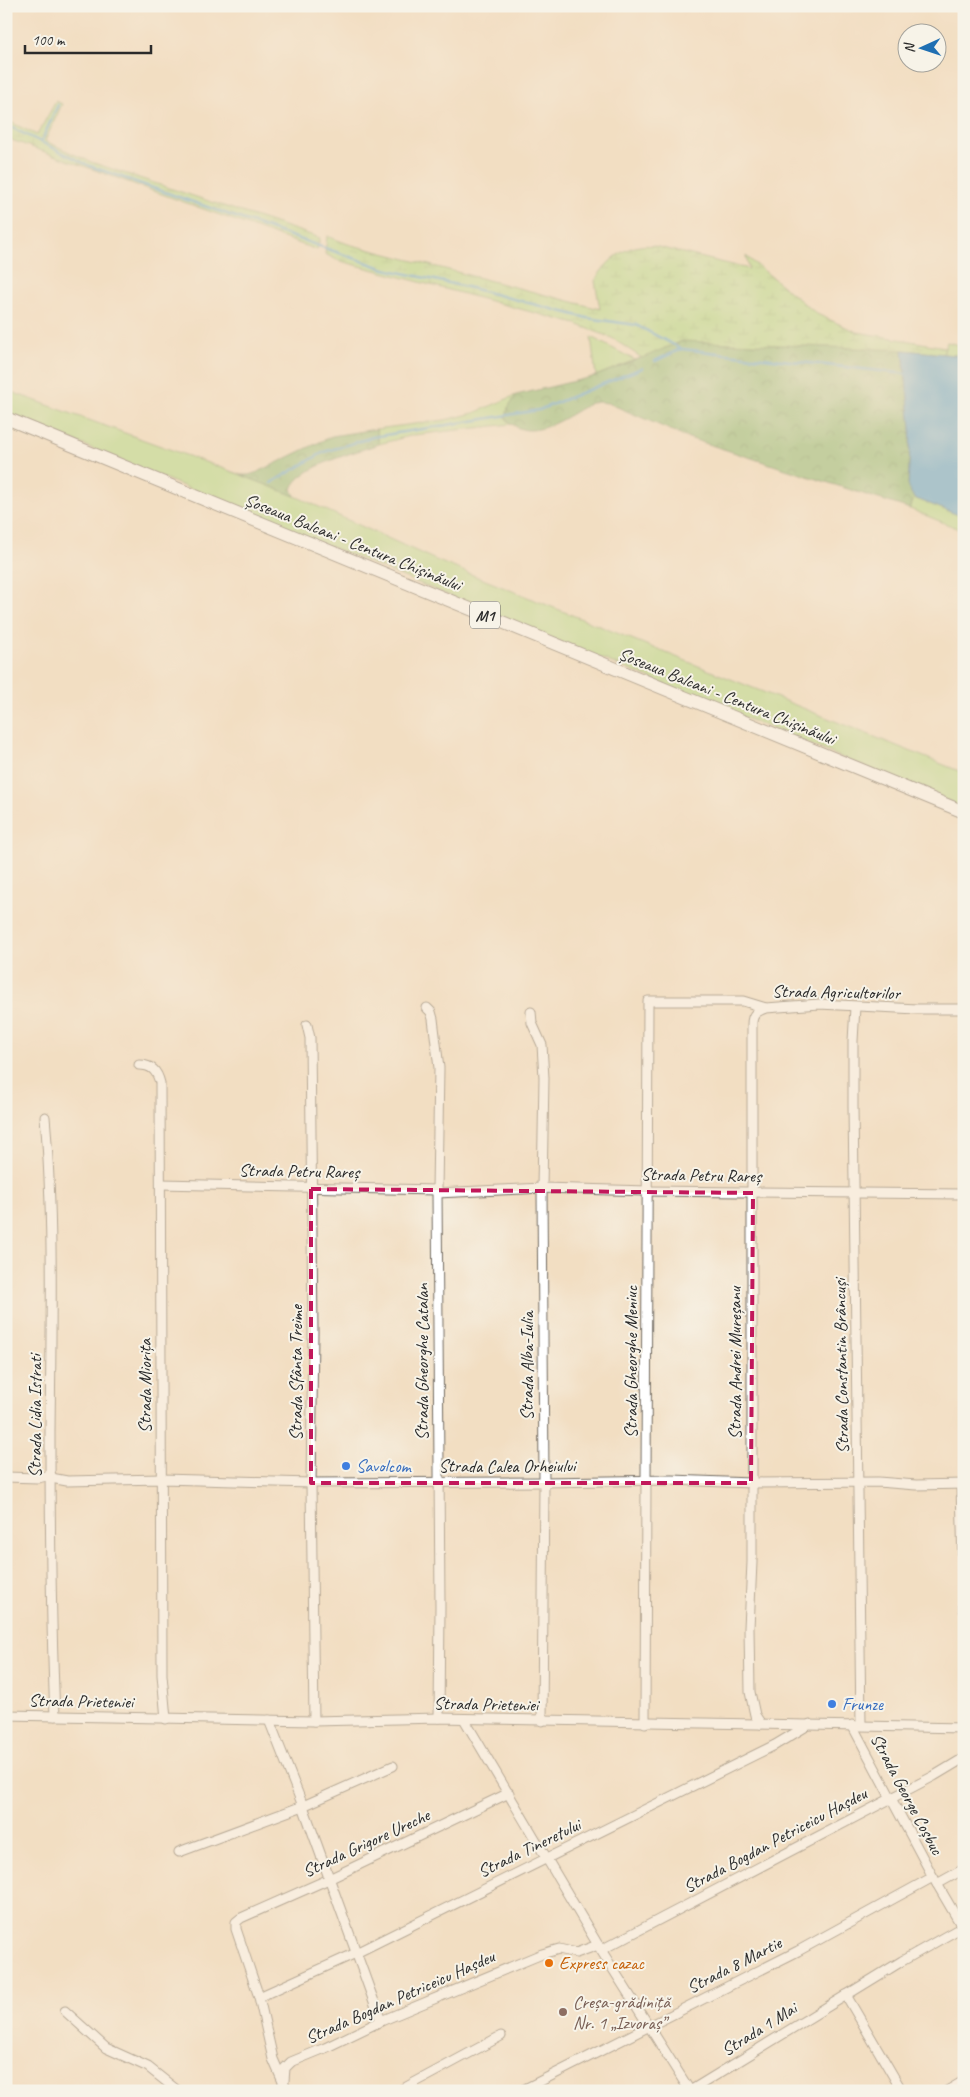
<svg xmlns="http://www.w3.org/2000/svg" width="970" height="2097" font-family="Caveat,sans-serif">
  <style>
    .green { fill: #b0db86; stroke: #6e8358 }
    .forest { fill: url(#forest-crowns); stroke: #5c734f }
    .wetland { fill: url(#wetland-marsh); stroke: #6e8358 }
    .water { fill: #59a5d2; stroke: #42687e }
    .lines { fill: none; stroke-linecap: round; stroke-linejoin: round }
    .stream { stroke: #59a5d2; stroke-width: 2.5 }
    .minor-casing { stroke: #716a60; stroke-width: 11 }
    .highway-casing { stroke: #716a60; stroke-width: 14 }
    .minor { stroke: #fff; stroke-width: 9 }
    .highway { stroke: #fff; stroke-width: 12 }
    .marked { fill: none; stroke: #c2185b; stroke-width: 4; stroke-dasharray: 10 6; stroke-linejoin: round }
    .shop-dot { fill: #3f7fe0; stroke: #f7f3e8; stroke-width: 2 }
    .food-dot { fill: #e8710a; stroke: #f7f3e8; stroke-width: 2 }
    .education-dot { fill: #8d6e63; stroke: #f7f3e8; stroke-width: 2 }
    .labels { text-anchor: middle; stroke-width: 4; stroke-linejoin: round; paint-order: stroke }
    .shield { fill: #f7f3e8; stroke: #686764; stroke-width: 1 }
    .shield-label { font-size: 16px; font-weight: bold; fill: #2b2b2b }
    .street-label { font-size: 18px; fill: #2b2b2b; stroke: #f7f3e8 }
    .shop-label { font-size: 18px; fill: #366cbe; stroke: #f7f3e8; text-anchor: start }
    .food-label { font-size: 18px; fill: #c56008; stroke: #f7f3e8; text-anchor: start }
    .education-label { font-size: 18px; fill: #785e54; stroke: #f7f3e8; text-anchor: start }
  </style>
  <defs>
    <pattern id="forest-crowns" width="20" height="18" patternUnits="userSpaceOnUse" patternTransform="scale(1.25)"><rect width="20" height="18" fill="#8cbb73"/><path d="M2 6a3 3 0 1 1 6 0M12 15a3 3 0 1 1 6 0" fill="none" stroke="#73985f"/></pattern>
    <pattern id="wetland-marsh" width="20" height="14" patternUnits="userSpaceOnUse" patternTransform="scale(1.25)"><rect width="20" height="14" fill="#b0db86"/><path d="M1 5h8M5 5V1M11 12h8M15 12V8" fill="none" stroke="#98bc74"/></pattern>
  </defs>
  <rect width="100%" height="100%" fill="#f7f3e8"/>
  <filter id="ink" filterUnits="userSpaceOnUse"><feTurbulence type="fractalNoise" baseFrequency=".02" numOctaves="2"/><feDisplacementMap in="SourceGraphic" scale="10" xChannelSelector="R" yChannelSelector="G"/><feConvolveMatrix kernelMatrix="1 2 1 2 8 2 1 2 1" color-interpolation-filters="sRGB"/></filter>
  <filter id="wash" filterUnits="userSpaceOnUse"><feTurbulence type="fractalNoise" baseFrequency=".0096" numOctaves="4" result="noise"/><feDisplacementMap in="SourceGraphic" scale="20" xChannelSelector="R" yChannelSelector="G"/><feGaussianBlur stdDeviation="1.12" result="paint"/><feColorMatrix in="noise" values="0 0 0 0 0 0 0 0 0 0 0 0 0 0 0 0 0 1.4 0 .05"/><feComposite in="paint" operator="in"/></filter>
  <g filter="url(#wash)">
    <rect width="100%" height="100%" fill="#f2dec2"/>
    <g class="green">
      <path d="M591,337L635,360L596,376Z"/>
      <path d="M947,342L964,346V356L943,354Z"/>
      <path d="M6,390L241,475L295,496L438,561L964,773V808L6,413Z"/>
      <path d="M516,395L508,408L506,418L511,424L414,435L379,444L376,429L445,420L474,413Z"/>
      <path d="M914,498L964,517V531L910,509Z"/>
    </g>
    <g class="forest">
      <path d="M682,341L903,350L911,427L908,487L914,498L910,509L689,438L608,403L598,402L591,403C566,416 529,447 506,418L508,408L516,395L596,376Z"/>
      <path d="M376,429L379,444C357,452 299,466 292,489L295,496L241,475H249L258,472L332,436Z"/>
    </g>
    <g class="wetland">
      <path d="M56,101L62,104L45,141L91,162L320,238L317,250L6,138V120L37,135Z"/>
      <path d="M327,236L348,244L600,309L595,281C607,259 629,242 654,246L749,269L746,256L817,314L857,332L945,347L943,354L903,350L682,341L642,358L612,338L576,324L337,260L325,254Z"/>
    </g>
    <path class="water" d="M903,350L964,356V517L914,498L908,487L911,427Z"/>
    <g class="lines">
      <g class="stream">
        <path d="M6,125L90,166L385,269L471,288L587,318L636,325L682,349L907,374"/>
        <path d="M41,142L58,105"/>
        <path d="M655,361L681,349"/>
        <path d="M271,483L324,452L373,437L539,410L642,368"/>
      </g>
    </g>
  </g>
  <g filter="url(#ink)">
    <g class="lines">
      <defs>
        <g id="minor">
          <path d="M855,1007L853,1041V1106L861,1725"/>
          <path d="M427,1008L431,1012L433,1019L439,1068L437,1190L440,1606L439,1718"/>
          <path d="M531,1012L532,1023L542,1045L544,1078L542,1188L544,1482L542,1721"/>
          <path d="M307,1025L310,1038L313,1332L311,1483L314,1721"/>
          <path d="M139,1065C152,1065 157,1071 160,1083L162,1675L166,1719"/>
          <path d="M45,1117C54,1221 51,1327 50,1432C50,1527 51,1621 55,1716"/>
          <path d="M161,1184L437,1190"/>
          <path d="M437,1193L542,1188L648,1191L964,1194"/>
          <path d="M6,1477L38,1478L51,1475"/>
          <path d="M51,1478L67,1481L162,1479L311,1483L544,1482L672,1480L751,1483L878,1482L916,1485L964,1484"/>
          <path d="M961,1485L964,1610"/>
          <path d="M6,1715L314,1721L439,1718L964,1728"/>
          <path d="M464,1719L601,1950L690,2091L902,1961L964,1926"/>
          <path d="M269,1720L303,1806L381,2021"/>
          <path d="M645,1723L648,1001H743L766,1008L819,1004L917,1009H964"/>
          <path d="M761,1724L755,1715L750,1692L749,1628L752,1562V1024C752,1014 757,1011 766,1008"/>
          <path d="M852,1725L933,1877L964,1930"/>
          <path d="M179,1852L303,1806L393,1766"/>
          <path d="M937,1884L964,1869"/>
          <path d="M601,1950L934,1776L964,1758"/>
          <path d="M846,1995L902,2091"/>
          <path d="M259,1997L356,1953L775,1745L810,1724"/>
          <path d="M65,2011L106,2048L148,2067L178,2091"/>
          <path d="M284,2081L285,2068L291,2062L325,2048L381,2021L542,1954L559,1949L576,1953L598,1945"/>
          <path d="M287,2091L273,2059L259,1997L236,1929V1922L241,1918L329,1879L509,1793"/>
          <path d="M399,2091L501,2036"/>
          <path d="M521,2091L798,1951L933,1877"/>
          <path d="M947,2091L964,2081"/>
        </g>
        <path id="highway" d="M6,418L964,812"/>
      </defs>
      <use href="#minor" class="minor-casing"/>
      <use href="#highway" class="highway-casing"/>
      <use href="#minor" class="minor"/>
      <use href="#highway" class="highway"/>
    </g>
  </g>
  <path d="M0 0H970V2097H0ZM311,1189L753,1193L751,1483H311Z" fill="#f2dec2" fill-opacity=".55" fill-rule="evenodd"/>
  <path class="marked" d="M311,1189L753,1193L751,1483H311Z"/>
  <g class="shop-dot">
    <circle cx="346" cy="1466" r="5"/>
    <circle cx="832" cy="1704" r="5"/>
  </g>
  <circle class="food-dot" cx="549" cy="1963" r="5"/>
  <circle class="education-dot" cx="563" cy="2012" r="5"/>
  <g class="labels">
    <rect class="shield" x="470" y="601.5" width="30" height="27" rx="4"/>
    <g class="shield-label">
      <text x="485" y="621">M1</text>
    </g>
    <g class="street-label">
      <text transform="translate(353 542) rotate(22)" y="6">Șoseaua Balcani - Centura Chișinăului</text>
      <text transform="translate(727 696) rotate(22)" y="6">Șoseaua Balcani - Centura Chișinăului</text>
      <text transform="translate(836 992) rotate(1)" y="6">Strada Agricultorilor</text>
      <text transform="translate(299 1171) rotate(1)" y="6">Strada Petru Rareș</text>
      <text transform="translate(701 1175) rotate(1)" y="6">Strada Petru Rareș</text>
      <text transform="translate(422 1362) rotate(-90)" y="6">Strada Gheorghe Catalan</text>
      <text transform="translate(631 1362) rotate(-90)" y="6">Strada Gheorghe Meniuc</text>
      <text transform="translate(735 1363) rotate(-90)" y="6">Strada Andrei Mureșanu</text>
      <text transform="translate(527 1366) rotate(-90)" y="6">Strada Alba-Iulia</text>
      <text transform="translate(841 1366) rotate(-91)" y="6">Strada Constantin Brâncuși</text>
      <text transform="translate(296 1373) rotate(-90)" y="6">Strada Sfânta Treime</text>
      <text transform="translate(145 1386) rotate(-90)" y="6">Strada Miorița</text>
      <text transform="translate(35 1416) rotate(-90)" y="6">Strada Lidia Istrati</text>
      <text x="507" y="1472">Strada Calea Orheiului</text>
      <text transform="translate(81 1701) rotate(1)" y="6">Strada Prieteniei</text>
      <text transform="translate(486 1704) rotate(1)" y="6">Strada Prieteniei</text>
      <text transform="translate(907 1794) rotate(62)" y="6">Strada George Coșbuc</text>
      <text transform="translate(775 1840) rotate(-28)" y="6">Strada Bogdan Petriceicu Hașdeu</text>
      <text transform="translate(366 1843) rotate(-25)" y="6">Strada Grigore Ureche</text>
      <text transform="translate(529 1848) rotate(-26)" y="6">Strada Tineretului</text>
      <text transform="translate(734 1965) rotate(-27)" y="6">Strada 8 Martie</text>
      <text transform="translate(400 1997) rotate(-24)" y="6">Strada Bogdan Petriceicu Hașdeu</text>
      <text transform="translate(759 2029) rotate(-32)" y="6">Strada 1 Mai</text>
    </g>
    <g class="shop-label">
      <text x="356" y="1472">Savolcom</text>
      <text x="842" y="1710">Frunze</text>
    </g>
    <g class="food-label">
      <text x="559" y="1969">Express cazac</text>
    </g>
    <g class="education-label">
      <text x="573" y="2008">Creșa-grădiniță<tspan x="573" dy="21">Nr. 1 „Izvoraș”</tspan></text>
    </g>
  </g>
  <rect width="970" height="2097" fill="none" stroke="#f7f3e8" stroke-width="25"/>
  <g transform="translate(922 48) rotate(267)"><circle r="24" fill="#f7f3e8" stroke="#a5a39c"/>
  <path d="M0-4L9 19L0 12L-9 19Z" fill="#1f6fb2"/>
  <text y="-8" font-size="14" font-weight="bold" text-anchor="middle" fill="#2b2b2b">N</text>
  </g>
  <path d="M25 45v8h126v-8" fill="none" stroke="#2b2b2b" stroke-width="2.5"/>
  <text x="32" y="45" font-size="15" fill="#2b2b2b" stroke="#f7f3e8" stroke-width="4" paint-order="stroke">100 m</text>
</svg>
